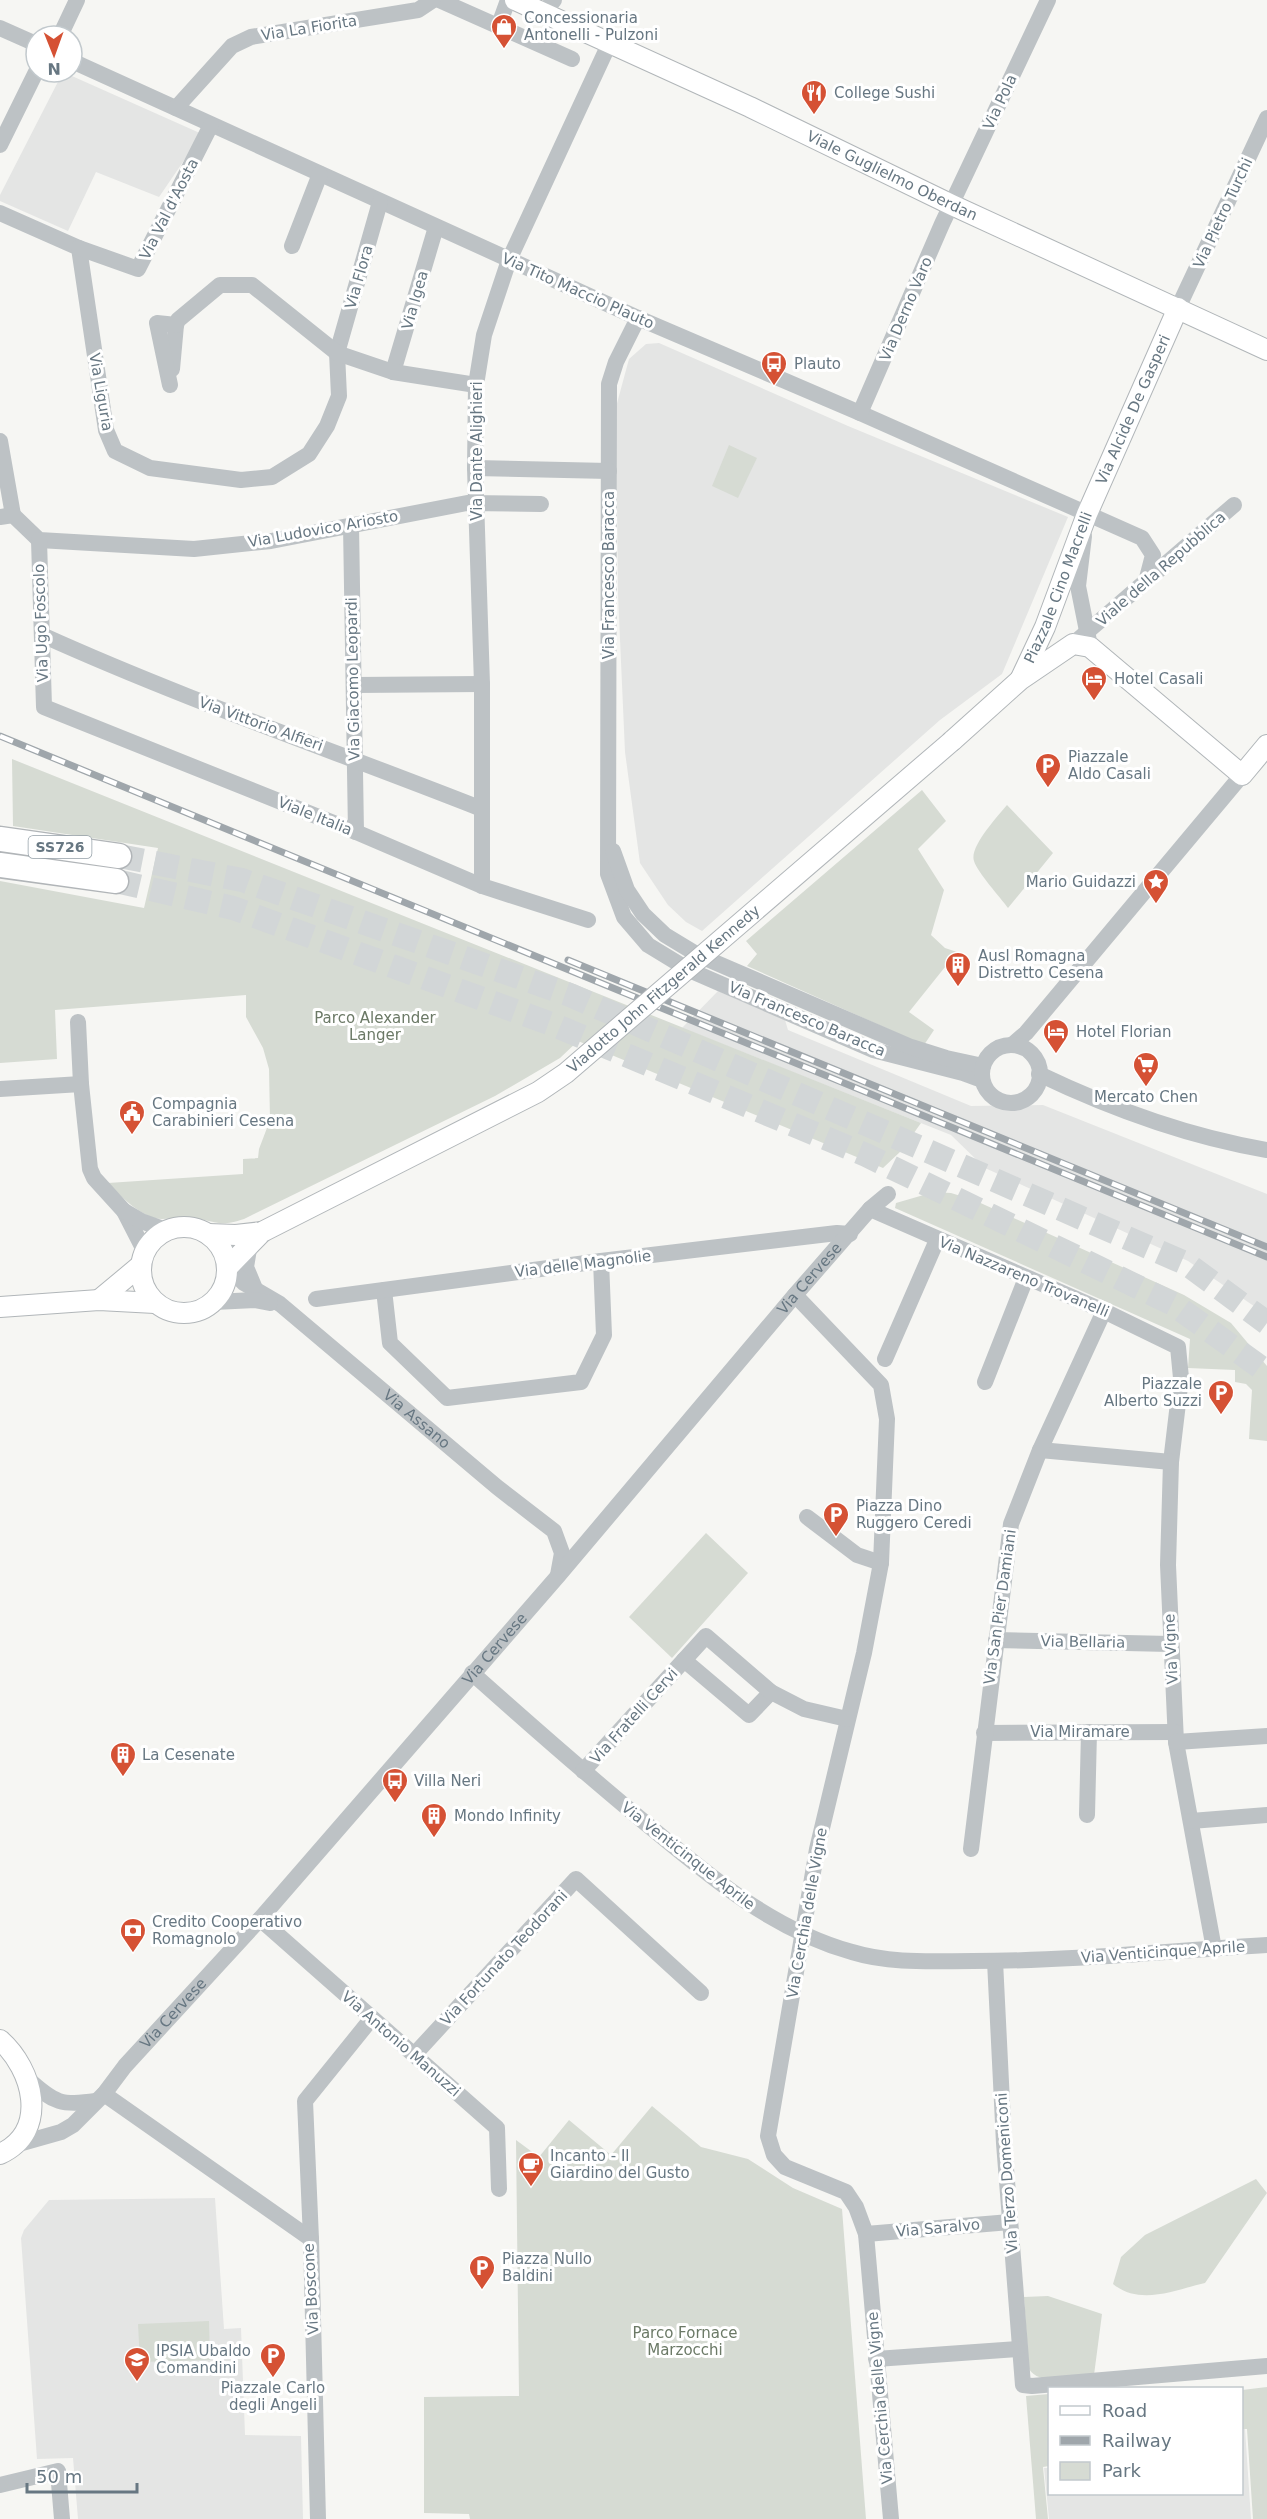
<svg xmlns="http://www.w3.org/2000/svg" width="1267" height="2519" font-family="'DejaVu Sans',sans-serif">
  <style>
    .built { fill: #e4e5e4 }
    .green { fill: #d6dbd3 }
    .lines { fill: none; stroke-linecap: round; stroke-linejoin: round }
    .highway-tunnel { stroke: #d2d6d7; stroke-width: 24; stroke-dasharray: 24 12; stroke-linecap: butt }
    .major-casing { stroke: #b1b6b9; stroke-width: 22 }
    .highway-casing { stroke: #b1b5b8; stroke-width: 27 }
    .minor { stroke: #bdc2c5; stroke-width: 16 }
    .major { stroke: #fff; stroke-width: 20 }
    .highway { stroke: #fff; stroke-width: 24 }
    .rail-casing { stroke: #9fa6ab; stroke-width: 7 }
    .rail { stroke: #fff; stroke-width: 4.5; stroke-dasharray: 14; stroke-linecap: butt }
    .major-bridge-casing { stroke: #b1b6b9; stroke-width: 22; stroke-linecap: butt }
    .major-bridge { stroke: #fff; stroke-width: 20 }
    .labels { text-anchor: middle; stroke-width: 6; stroke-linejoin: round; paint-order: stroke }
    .shield { fill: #fff; stroke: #95a0a8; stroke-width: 1.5 }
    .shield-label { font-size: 14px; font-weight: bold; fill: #677782 }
    .poi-label { font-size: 15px; fill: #677782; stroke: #fff; text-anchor: start }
    .street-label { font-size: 15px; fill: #677782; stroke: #fff }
    .park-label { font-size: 15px; fill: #6b7966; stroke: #fff }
  </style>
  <rect width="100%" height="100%" fill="#f6f6f3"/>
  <g class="built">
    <path d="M63,72L202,134L159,197L96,172L68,231L0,201V195Z"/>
    <path d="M659,343L848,426L1068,517L1002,674L940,720L702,931L686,922L668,905L640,863L625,752L618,594L616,407L629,359L646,344Z"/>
    <path d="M718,991L785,1020L788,1030L971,1106L1043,1105L1267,1194V1315L1188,1261L985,1168L951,1135L682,1028Z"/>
    <path d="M215,2198L224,2329L241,2328L245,2435L301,2436L303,2519H78L73,2458L37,2459L21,2238L24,2230L49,2200Z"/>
    <path d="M1242,2429H1245L1251,2519H1049L1044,2468H1049L1050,2494H1242Z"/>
  </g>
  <g class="green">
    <path d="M729,445L757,458L738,498L712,486Z"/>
    <path d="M12,759L921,1123L901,1151L883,1168L578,1041L560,1058L495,1096L244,1219C220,1227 218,1222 194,1218C183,1215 173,1219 162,1219C143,1219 120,1196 108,1183L243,1174V1159L258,1158L259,1149L270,1120L269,1069L263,1048L246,1017V995L55,1010L57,1059L0,1063V881L144,908L158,848L13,826Z"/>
    <path d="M922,790L946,821L918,849L944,890L931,935L945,948L957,952L909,1012L934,1030L924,1045L747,966L757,954L746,941Z"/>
    <path d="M1007,805L1053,853L1008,908C1001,898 977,872 974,861C969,847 998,816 1007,805Z"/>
    <path d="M934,1192L951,1193L974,1200L1184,1295L1231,1323L1267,1366V1441L1249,1439L1252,1390L1246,1384L1235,1382V1370L1188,1368L1190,1339L895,1208L896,1203Z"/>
    <path d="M706,1533L748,1573L672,1658L629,1617Z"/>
    <path d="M652,2106L701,2147L748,2159L793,2188L842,2209L866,2519H470L469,2514L424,2513V2397L519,2396L516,2140L539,2157L569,2120L611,2155Z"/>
    <path d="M1256,2179L1267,2193L1205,2283C1175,2290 1140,2306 1113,2284L1121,2257L1145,2235Z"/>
    <path d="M1048,2296L1102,2314L1094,2375C1075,2377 1040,2387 1029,2369L1024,2297Z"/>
    <path d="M209,2321L210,2360L140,2362L138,2324Z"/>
    <path d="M1267,2387V2519H1253L1247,2429H1242V2390Z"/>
    <path d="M1049,2394V2466L1043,2467L1048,2519H1036L1026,2396Z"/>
  </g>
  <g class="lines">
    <g class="highway-tunnel">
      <path d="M119,856L242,880L570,995L1187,1264L1267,1323"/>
      <path d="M116,881L233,908L554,1025L866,1155L1173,1304L1260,1367L1267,1375"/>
    </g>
    <defs>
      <g id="major">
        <path id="s3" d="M515,0L750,107L952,205L1267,350"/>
        <path id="s4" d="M1021,678L1045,627L1087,514L1178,308"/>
        <path d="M952,741L1020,680L1073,644L1090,647L1242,775L1267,745"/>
        <circle cx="184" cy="1270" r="43"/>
        <path d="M208,1234L236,1235L262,1232"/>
        <path d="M228,1267L262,1232"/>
        <path d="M99,1300L141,1265"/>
        <path d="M0,1307L99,1300L155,1303"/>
        <path d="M0,2040C33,2069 50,2131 0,2154"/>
      </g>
      <g id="highway">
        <path d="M0,839L119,856"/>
        <path d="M0,865L116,881"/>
      </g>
    </defs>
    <use href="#major" class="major-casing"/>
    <use href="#highway" class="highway-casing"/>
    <g class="minor">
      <path d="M439,0L572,59"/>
      <path d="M543,13L554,0"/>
      <path d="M499,25L508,0"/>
      <path d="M0,28L36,44"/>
      <path d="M60,36L77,0"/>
      <path d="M72,61L638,318L860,413L1142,538L1153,555L1147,578"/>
      <path d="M176,108L232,46L251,37L418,10L433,0"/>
      <path d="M0,145L36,72"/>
      <path d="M0,213L79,248L106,430L115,451L150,468L241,480L272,477L309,454L327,426L339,396L337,353L380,202"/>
      <path d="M292,246L320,174"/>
      <path d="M79,248L138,269L211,125"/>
      <path d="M1178,308L1267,118"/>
      <path d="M638,318L616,362L609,384L608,874L624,917L648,945L689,970L873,1050L963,1073L982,1080"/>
      <path d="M172,369L176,325"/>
      <path d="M393,372L436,227"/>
      <path d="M170,385L157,323L176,325L178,320L220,285H252L337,353L393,372L476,385"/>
      <path d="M860,413L942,224L1048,0"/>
      <path d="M0,441L13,515"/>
      <path d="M475,468L609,471"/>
      <path d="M0,517L13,515L39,540L194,549L271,541L467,503L541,504"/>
      <path d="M351,525L356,832"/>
      <path d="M1084,536L1078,586L1089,641"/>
      <path d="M39,540L44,707L356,832L482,886L588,920"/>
      <path d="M42,635C186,700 335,751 482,809"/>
      <path d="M1073,644L1234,505"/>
      <path d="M355,685L482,684"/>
      <path d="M613,851L627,890L643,914L665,935L698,955L911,1047L946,1058L983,1066"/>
      <path d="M482,886V684L475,468L476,385L484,335L509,260L610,42"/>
      <path d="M78,1022L81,1084"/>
      <path d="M1012,1045L1026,1033L1242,775"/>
      <circle cx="1011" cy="1074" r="29"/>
      <path d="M1039,1074C1110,1108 1190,1137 1267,1150"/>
      <path d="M0,1089L81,1084L90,1169L94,1178L124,1211L145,1252"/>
      <path d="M870,1209L1104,1311L1178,1347L1181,1378L1171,1462L1168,1565L1176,1742L1214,1949"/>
      <path d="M124,1211L141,1221L166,1230"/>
      <path d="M250,1243L246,1267L256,1291"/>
      <path id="s1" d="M228,1267L244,1283L280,1304L497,1487L554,1531L562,1553L558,1575"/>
      <path d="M384,1290L390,1343L447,1398L581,1382L604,1335L601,1261"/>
      <path d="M795,1295L881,1385L887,1419L881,1563L864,1653L817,1849L768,2136L774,2155L785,2167L846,2192L856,2207L866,2234L891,2519"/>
      <path d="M316,1299L601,1261L837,1233L850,1234"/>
      <path d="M214,1302L255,1300L270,1303"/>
      <path d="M885,1359L937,1240"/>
      <path d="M985,1382L1026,1278"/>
      <path d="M1040,1450L1171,1462"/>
      <path d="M807,1517L857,1555L881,1563"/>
      <path d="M996,1640L1170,1644"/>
      <path d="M684,1660L749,1715L771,1692"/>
      <path d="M472,1673C528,1723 585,1773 643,1821C707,1874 770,1929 852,1952C891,1964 933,1961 973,1961C1071,1961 1169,1951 1267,1945"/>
      <path d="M984,1733L1175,1732"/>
      <path d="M1176,1742L1267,1736"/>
      <path d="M583,1771L706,1636L771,1692L804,1709L847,1719"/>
      <path d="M1087,1815L1089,1732"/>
      <path d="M1191,1821L1267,1815"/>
      <path d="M971,1849L1011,1524L1040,1450L1104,1311"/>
      <path d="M260,1919L497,2128L499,2189"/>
      <path d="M995,1961L1004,2143L1023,2385L1032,2386L1267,2366"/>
      <path d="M414,2055L576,1879L701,1993"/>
      <path d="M29,2080C54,2103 62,2106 96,2101"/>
      <path d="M104,2094L311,2239L318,2519"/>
      <path id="s2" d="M15,2145L61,2132L73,2125L104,2094L125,2066L260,1919L558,1576L795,1295L870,1209L888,1194"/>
      <path d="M866,2234L1010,2222"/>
      <path d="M311,2239L305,2101L372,2018"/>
      <path d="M876,2359L1018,2349"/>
      <path d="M0,2485L58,2471L62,2519"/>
    </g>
    <use href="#major" class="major"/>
    <use href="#highway" class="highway"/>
    <defs>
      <g id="rail">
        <path d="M0,736L1267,1257"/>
        <path d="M568,960L1267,1247"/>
      </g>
    </defs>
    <use href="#rail" class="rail-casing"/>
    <use href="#rail" class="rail"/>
    <defs>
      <g id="major-bridge">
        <path id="s5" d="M262,1232L538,1092L566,1073L952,741"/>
      </g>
    </defs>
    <use href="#major-bridge" class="major-bridge-casing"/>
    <use href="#major-bridge" class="major-bridge"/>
  </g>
  <defs>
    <symbol id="shop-pin" viewBox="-11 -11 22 30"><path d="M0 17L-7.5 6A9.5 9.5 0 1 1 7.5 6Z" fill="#d55134" stroke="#fff"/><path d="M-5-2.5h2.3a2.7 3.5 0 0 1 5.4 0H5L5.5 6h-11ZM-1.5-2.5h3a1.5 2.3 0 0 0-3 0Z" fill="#fff"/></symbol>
    <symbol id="restaurant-pin" viewBox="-11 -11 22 30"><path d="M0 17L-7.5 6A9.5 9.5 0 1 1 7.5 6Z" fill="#d55134" stroke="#fff"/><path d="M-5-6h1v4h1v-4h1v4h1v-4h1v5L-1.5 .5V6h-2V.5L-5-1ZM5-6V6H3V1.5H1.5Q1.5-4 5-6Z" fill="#fff"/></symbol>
    <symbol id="bus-pin" viewBox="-11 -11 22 30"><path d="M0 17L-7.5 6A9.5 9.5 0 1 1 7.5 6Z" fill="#d55134" stroke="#fff"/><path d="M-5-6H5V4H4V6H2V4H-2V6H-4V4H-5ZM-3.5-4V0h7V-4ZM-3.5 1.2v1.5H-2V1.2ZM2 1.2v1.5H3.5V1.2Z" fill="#fff"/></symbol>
    <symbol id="hotel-pin" viewBox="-11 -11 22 30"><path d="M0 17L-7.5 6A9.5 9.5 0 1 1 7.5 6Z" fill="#d55134" stroke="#fff"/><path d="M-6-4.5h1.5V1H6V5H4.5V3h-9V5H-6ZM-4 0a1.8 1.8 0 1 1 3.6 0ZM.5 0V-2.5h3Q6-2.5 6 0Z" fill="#fff"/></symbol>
    <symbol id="parking-pin" viewBox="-11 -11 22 30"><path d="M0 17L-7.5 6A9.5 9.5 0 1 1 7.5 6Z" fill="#d55134" stroke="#fff"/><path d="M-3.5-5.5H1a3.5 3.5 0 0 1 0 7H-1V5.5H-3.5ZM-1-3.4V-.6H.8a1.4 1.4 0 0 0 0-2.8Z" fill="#fff"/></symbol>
    <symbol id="sight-pin" viewBox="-11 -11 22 30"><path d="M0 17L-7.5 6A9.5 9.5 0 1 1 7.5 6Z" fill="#d55134" stroke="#fff"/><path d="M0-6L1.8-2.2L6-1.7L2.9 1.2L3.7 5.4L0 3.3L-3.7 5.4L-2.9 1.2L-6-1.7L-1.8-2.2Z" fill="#fff"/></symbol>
    <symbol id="building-pin" viewBox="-11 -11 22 30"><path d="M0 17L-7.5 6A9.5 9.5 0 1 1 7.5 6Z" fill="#d55134" stroke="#fff"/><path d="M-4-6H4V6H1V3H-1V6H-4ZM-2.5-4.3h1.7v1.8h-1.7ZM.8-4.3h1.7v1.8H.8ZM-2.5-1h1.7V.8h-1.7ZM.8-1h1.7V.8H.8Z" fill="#fff"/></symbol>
    <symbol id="supermarket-pin" viewBox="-11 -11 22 30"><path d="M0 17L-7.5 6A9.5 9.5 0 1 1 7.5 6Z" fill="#d55134" stroke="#fff"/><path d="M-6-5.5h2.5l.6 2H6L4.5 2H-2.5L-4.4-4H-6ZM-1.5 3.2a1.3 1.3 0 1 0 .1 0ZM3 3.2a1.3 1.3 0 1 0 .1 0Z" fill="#fff"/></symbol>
    <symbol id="civic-pin" viewBox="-11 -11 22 30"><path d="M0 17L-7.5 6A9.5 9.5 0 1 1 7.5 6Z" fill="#d55134" stroke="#fff"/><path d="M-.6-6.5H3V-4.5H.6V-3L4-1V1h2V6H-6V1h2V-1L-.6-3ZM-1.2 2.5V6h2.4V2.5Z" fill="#fff"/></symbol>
    <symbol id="bank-pin" viewBox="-11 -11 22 30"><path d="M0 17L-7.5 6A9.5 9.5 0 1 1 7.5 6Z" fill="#d55134" stroke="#fff"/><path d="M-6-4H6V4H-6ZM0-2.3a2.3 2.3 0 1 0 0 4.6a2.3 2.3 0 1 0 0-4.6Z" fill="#fff"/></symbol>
    <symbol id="cafe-pin" viewBox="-11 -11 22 30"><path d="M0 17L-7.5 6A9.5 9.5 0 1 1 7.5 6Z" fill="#d55134" stroke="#fff"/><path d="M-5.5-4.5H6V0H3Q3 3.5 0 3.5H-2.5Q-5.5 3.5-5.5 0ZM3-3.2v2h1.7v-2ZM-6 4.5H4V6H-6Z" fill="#fff"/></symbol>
    <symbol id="school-pin" viewBox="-11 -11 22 30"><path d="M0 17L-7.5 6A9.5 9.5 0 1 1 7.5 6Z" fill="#d55134" stroke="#fff"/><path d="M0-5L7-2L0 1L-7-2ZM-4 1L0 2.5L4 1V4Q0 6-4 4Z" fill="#fff"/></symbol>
  </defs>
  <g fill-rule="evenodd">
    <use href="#shop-pin" x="489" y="12" width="30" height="40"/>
    <use href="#restaurant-pin" x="799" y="78" width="30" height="40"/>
    <use href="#bus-pin" x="759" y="349" width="30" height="40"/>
    <use href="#hotel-pin" x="1079" y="664" width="30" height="40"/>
    <use href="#parking-pin" x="1033" y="751" width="30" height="40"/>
    <use href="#sight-pin" x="1141" y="867" width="30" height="40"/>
    <use href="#building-pin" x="943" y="950" width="30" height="40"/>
    <use href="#hotel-pin" x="1041" y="1017" width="30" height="40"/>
    <use href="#supermarket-pin" x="1131" y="1050" width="30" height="40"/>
    <use href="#civic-pin" x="117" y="1098" width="30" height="40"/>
    <use href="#parking-pin" x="1206" y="1378" width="30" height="40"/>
    <use href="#parking-pin" x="821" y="1500" width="30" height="40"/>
    <use href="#building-pin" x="108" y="1740" width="30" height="40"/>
    <use href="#bus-pin" x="380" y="1766" width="30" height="40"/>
    <use href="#building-pin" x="419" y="1801" width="30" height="40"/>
    <use href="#bank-pin" x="118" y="1916" width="30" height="40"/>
    <use href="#cafe-pin" x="516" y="2150" width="30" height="40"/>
    <use href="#parking-pin" x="467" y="2253" width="30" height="40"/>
    <use href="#parking-pin" x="258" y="2341" width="30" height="40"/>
    <use href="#school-pin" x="122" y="2345" width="30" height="40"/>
  </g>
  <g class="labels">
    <rect class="shield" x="28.5" y="836" width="63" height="22" rx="4.5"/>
    <g class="shield-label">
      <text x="60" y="852">SS726</text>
    </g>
    <g class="poi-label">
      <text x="524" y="23">Concessionaria<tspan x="524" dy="17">Antonelli - Pulzoni</tspan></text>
      <text x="834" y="98">College Sushi</text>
      <text x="794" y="369">Plauto</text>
      <text x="1114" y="684">Hotel Casali</text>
      <text x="1068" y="762">Piazzale<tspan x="1068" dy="17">Aldo Casali</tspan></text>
      <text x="1136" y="887" text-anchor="end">Mario Guidazzi</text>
      <text x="978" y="961">Ausl Romagna<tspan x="978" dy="17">Distretto Cesena</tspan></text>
      <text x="1076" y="1037">Hotel Florian</text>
      <text x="1146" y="1102" text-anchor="middle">Mercato Chen</text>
      <text x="152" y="1109">Compagnia<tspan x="152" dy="17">Carabinieri Cesena</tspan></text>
      <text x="1202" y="1389" text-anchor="end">Piazzale<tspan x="1202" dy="17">Alberto Suzzi</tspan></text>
      <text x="856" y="1511">Piazza Dino<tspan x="856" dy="17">Ruggero Ceredi</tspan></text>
      <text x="142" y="1760">La Cesenate</text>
      <text x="414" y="1786">Villa Neri</text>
      <text x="454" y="1821">Mondo Infinity</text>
      <text x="152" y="1927">Credito Cooperativo<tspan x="152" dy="17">Romagnolo</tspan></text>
      <text x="550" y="2161">Incanto - Il<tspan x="550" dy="17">Giardino del Gusto</tspan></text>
      <text x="502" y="2264">Piazza Nullo<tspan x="502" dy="17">Baldini</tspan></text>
      <text x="156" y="2356">IPSIA Ubaldo<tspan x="156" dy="17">Comandini</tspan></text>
      <text x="273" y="2393" text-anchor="middle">Piazzale Carlo<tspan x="273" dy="17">degli Angeli</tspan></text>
    </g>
    <g class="street-label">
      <text transform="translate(309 28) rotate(-9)" y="5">Via La Fiorita</text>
      <text transform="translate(1000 102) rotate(-65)" y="5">Via Pola</text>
      <text dy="5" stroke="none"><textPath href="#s3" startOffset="416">Viale Guglielmo Oberdan</textPath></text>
      <text transform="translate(169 209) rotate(-63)" y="5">Via Val d'Aosta</text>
      <text transform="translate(1223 213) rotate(-65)" y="5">Via Pietro Turchi</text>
      <text transform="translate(359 277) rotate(-74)" y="5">Via Flora</text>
      <text transform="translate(578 291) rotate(24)" y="5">Via Tito Maccio Plauto</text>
      <text transform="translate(415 300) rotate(-74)" y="5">Via Igea</text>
      <text transform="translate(906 309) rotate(-67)" y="5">Via Derno Varo</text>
      <text transform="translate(101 392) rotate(80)" y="5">Via Liguria</text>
      <text dy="5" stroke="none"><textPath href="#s4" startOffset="291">Via Alcide De Gasperi</textPath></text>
      <text transform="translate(477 451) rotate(-90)" y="5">Via Dante Alighieri</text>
      <text transform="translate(323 529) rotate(-10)" y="5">Via Ludovico Ariosto</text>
      <text transform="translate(1161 569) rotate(-41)" y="5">Viale della Repubblica</text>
      <text transform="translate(609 575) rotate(-90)" y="5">Via Francesco Baracca</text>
      <text dy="5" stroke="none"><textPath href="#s4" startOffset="98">Piazzale Cino Macrelli</textPath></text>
      <text transform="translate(41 623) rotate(-92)" y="5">Via Ugo Foscolo</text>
      <text transform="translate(353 679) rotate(-91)" y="5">Via Giacomo Leopardi</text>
      <text transform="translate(261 724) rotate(20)" y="5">Via Vittorio Alfieri</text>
      <text transform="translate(315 816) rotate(22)" y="5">Viale Italia</text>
      <text dy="5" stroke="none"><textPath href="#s5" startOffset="472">Viadotto John Fitzgerald Kennedy</textPath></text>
      <text transform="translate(807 1019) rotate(23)" y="5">Via Francesco Baracca</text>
      <text transform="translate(583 1264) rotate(-7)" y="5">Via delle Magnolie</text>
      <text transform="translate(1024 1277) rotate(23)" y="5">Via Nazzareno Trovanelli</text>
      <text dy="5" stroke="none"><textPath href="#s2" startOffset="1184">Via Cervese</textPath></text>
      <text dy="5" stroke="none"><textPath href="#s1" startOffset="243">Via Assano</textPath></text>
      <text transform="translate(1000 1607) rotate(-82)" y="5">Via San Pier Damiani</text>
      <text transform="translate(1083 1642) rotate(1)" y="5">Via Bellaria</text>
      <text dy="5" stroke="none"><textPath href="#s2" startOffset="698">Via Cervese</textPath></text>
      <text transform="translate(1171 1649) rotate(-93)" y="5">Via Vigne</text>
      <text transform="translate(634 1716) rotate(-48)" y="5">Via Fratelli Cervi</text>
      <text x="1080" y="1737">Via Miramare</text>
      <text transform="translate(688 1856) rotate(38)" y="5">Via Venticinque Aprile</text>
      <text transform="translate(807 1913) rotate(-80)" y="5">Via Cerchia delle Vigne</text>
      <text transform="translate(1163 1952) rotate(-4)" y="5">Via Venticinque Aprile</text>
      <text transform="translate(504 1958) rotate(-47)" y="5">Via Fortunato Teodorani</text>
      <text dy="5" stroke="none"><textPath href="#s2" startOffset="212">Via Cervese</textPath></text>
      <text transform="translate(401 2044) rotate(41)" y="5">Via Antonio Manuzzi</text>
      <text transform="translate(1007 2173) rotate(-94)" y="5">Via Terzo Domeniconi</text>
      <text transform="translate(938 2228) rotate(-5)" y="5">Via Saralvo</text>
      <text transform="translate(311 2289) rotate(-93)" y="5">Via Boscone</text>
      <text transform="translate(880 2398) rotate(-95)" y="5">Via Cerchia delle Vigne</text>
    </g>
    <g class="park-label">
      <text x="375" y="1023">Parco Alexander<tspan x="375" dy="17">Langer</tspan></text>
      <text x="685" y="2338">Parco Fornace<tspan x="685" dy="17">Marzocchi</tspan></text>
    </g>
  </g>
  <rect x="1048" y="2387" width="195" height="108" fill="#ffffff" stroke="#c2c9cd" stroke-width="1.5"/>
  <rect x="1060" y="2406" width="30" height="9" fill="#ffffff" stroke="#c2c9cd" stroke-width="1.5"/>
  <text x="1102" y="2417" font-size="18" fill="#677782">Road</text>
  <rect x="1060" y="2436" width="30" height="9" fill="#9fa6ab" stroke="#c2c9cd" stroke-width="1.5"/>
  <text x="1102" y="2447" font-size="18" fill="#677782">Railway</text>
  <rect x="1060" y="2462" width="30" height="18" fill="#d6dbd3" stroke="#c2c9cd" stroke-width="1.5"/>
  <text x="1102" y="2477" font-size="18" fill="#677782">Park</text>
  <g transform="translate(54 54) rotate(179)"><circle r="28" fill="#ffffff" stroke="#c2c9cd" stroke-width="1.5"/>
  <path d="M0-4.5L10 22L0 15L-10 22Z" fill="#d55134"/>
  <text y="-9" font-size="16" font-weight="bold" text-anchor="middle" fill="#677782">N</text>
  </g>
  <path d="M27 2483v9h110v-9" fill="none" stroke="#677782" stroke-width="3"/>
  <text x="36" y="2483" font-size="18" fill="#677782" stroke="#ffffff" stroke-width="4.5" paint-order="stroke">50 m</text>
</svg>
